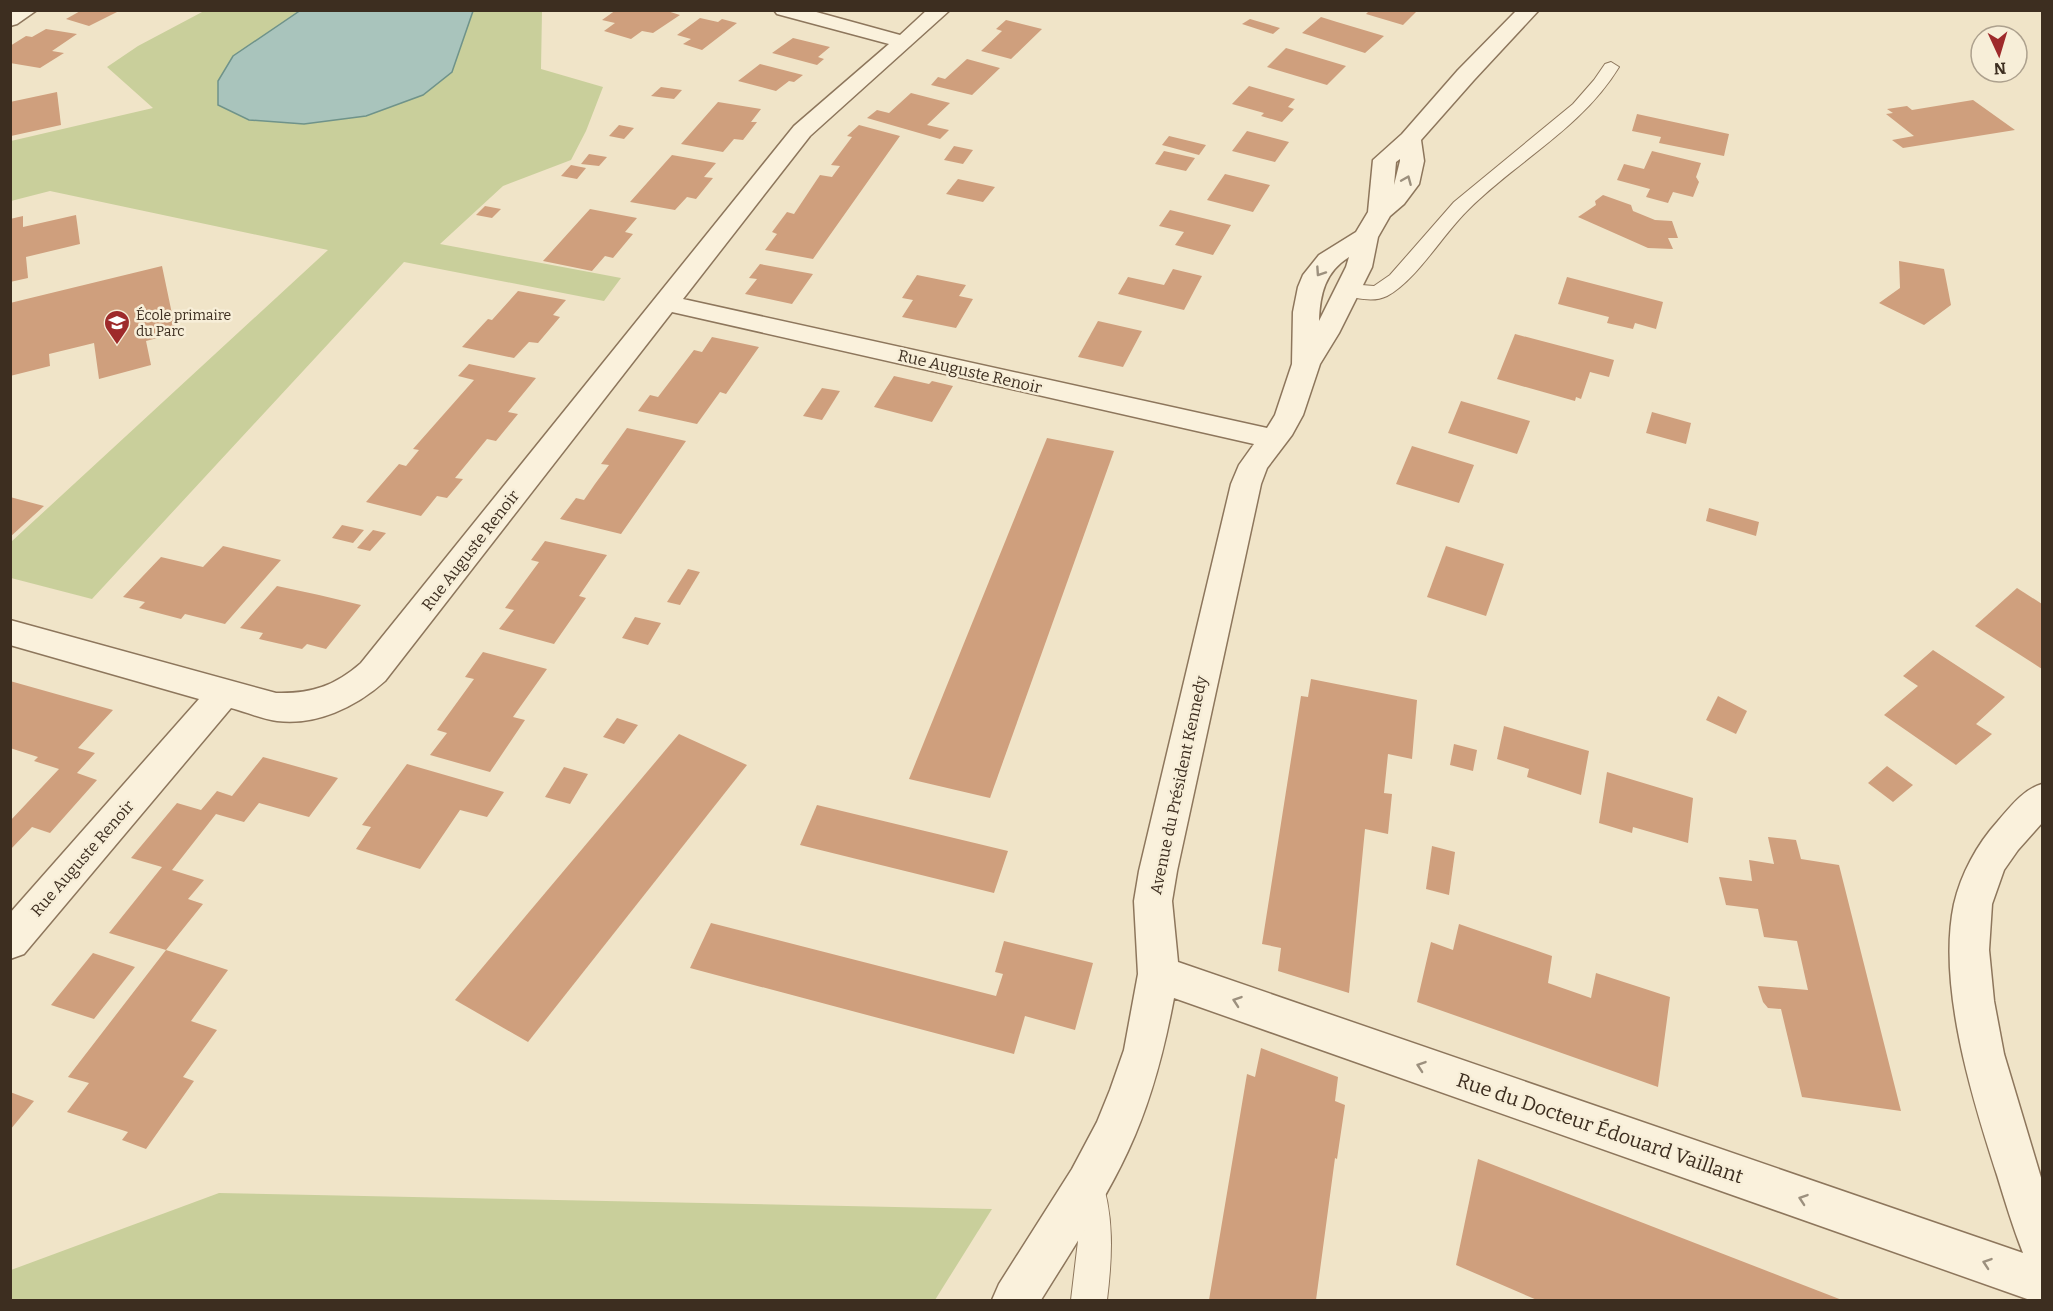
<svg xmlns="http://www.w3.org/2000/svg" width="2053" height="1311" font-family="Bitter,serif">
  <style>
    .green { fill: #c9cf9b }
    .water { fill: #a9c4bc; stroke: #6f938a; stroke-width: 1.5 }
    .building { fill: #cf9f7d }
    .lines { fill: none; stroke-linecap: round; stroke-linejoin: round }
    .lane-casing { stroke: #8d765c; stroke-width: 2 }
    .street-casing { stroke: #8d765c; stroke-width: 3 }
    .lane { fill: #faf1dc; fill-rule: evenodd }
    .street { fill: #faf1dc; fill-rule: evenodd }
    .oneway { stroke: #9c907e }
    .labels { text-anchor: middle; stroke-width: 5; stroke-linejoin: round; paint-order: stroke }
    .far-poi-label { font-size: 14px; fill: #3d2e20; stroke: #f7eed8; text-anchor: start }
    .street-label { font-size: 16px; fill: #3d2e20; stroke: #f7eed8 }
    .near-street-label { font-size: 20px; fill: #3d2e20; stroke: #f7eed8 }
  </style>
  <rect width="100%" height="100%" fill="#f0e4c8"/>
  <g class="green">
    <path d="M204,11H542L541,69L603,87L586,131L571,160L503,186L440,244L621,278L604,301L404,262L92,599L11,578V542L328,250L50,191L11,201V141L153,108L107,67L138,46Z"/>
    <path d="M219,1193L992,1209L935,1300H11V1270Z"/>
  </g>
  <path class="water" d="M301,10H473V11L452,72L423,95L366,116L304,124L249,120L218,105V81L233,56Z"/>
  <g class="building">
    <path d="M82,10H121L89,26L66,19Z"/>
    <path d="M616,10H664L680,15L653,33L642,31L631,39L604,31L615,23L602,20Z"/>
    <path d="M1370,10H1418L1403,25L1366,14Z"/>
    <path d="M1321,17L1337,22L1384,36L1365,53L1302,33Z"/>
    <path d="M700,18L718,22L722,19L737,23L702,50L683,44L691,39L677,35Z"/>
    <path d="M1250,19L1280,28L1273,34L1242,24Z"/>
    <path d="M1006,20L1042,29L1011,59L981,51L1002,31L996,29Z"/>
    <path d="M46,29L77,34L52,51L64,53L40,68L10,63V46L26,36L32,37Z"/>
    <path d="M793,38L830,47L818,57L824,59L817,65L772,53Z"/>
    <path d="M1286,48L1346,66L1327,85L1267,67Z"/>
    <path d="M967,59L1000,68L972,95L931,85L938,77L945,79Z"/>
    <path d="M760,64L803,75L794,82L789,81L776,91L738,81Z"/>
    <path d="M1249,86L1295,99L1288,107L1294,109L1282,122L1261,116L1264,113L1232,104Z"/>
    <path d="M661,87L682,90L674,99L651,96Z"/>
    <path d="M57,92L61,125L11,136L10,102Z"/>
    <path d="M911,93L950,103L927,125L949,130L940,139L867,118L877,110L889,113Z"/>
    <path d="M1973,100L2015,130L1903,148L1892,140L1914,136L1886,114L1893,113L1887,109L1907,106L1912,110Z"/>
    <path d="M718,102L761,109L751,122H757L743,140L734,139L723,152L681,144Z"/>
    <path d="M1637,114L1729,134L1724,156L1659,143L1661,137L1632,131Z"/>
    <path d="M619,125L634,128L624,139L609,136Z"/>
    <path d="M859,125L900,136L813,259L765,250L777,234L772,232L787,212L794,214L820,175L832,177L840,166L831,165L852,137L847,136Z"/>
    <path d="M1247,131L1289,142L1275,162L1232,151Z"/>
    <path d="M1169,136L1206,145L1199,155L1162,145Z"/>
    <path d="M954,146L973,150L963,164L944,160Z"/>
    <path d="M1164,151L1195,158L1186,171L1155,164Z"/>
    <path d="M1652,151L1701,163L1696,177L1699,182L1693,197L1673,192L1668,203L1646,197L1650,189L1617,180L1624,164L1644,169Z"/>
    <path d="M589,154L607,157L599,166L581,164Z"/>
    <path d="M672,155L716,163L704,177L713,178L696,199L687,197L675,210L630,202Z"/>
    <path d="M571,165L586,168L577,179L561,176Z"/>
    <path d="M1225,174L1270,185L1253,212L1207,200Z"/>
    <path d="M958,179L995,187L983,202L946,194Z"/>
    <path d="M1603,195L1631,205L1633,211L1655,220L1672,221L1678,238H1668L1673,249L1648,248L1578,217L1596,205L1595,201Z"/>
    <path d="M485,206L501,209L492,218L476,215Z"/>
    <path d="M590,209L637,218L625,232L633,234L613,258L605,256L592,271L543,261Z"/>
    <path d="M1170,210L1231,225L1213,255L1175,245L1184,232L1159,226Z"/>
    <path d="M76,215L80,244L26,257L28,278L10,282V219L23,216V227Z"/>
    <path d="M1899,261L1944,269L1951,305L1924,325L1879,303L1900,288Z"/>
    <path d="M760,264L813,274L792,304L745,294L757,279L749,278Z"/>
    <path d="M162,266L176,333L146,341L151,365L99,379L94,343L49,354L50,366L10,376V303Z"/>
    <path d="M1173,269L1202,276L1184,310L1118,294L1128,277L1164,285Z"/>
    <path d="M917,275L966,285L959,296L973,299L956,328L902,317L913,300L902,298Z"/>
    <path d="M1567,277L1663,302L1656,329L1635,323L1633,329L1607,323L1609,317L1558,304Z"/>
    <path d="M518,291L566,300L553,315L560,317L538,343L529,342L514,358L462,347L488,319L492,320Z"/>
    <path d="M1098,321L1142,331L1123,367L1078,357Z"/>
    <path d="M1515,334L1614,360L1609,377L1590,372L1581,399L1576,397L1575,401L1497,379Z"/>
    <path d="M712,337L759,347L726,394L720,392L697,424L638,411L650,395L658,397L694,350L702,352Z"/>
    <path d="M469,364L536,378L508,412L518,414L496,441L487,439L469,461L455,478L463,479L447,498L437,496L421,516L366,502L399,464L406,466L419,450L413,449L474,380L458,376Z"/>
    <path d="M894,376L929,384L932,381L953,386L932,422L874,407Z"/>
    <path d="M822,388L840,391L822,420L803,416Z"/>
    <path d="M1461,401L1530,421L1517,454L1448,433Z"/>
    <path d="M1652,412L1691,423L1686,444L1646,433Z"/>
    <path d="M627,428L686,441L621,534L560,519L576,498L584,500L595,484L609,465L601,464Z"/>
    <path d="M1047,438L1114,451L990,798L909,779Z"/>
    <path d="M1412,446L1474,465L1459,503L1396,484Z"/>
    <path d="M10,497L44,506L10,537Z"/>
    <path d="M1709,508L1759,522L1756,536L1706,521Z"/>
    <path d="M342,525L364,530L353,543L332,538Z"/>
    <path d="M373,530L386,533L370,551L357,548Z"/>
    <path d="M545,541L607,555L579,596L586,598L554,644L499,629L514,610L505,608L539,562L531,560Z"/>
    <path d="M223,546L281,560L225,624L185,614L181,619L139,608L145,602L123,597L161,557L203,567Z"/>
    <path d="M1446,546L1504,564L1486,616L1427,597Z"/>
    <path d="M688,569L700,572L680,605L667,602Z"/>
    <path d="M277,586L319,595L361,605L326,649L307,644L302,649L259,639L263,633L240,628Z"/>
    <path d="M2017,588L2042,604V669L1975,626Z"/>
    <path d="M635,617L661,623L648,645L622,638Z"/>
    <path d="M1933,650L2005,697L1976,724L1992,734L1956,765L1884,715L1918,686L1903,676Z"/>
    <path d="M483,652L547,669L513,717L525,720L490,772L430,755L447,733L437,730L474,679L465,677Z"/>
    <path d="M1311,679L1417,700L1412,759L1388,754L1384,793L1392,794L1388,834L1365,829L1349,993L1278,971L1281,948L1262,944L1301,696L1308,697Z"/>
    <path d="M10,681L113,710L78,748L95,753L77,773L97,780L50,833L32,827L10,850V821L59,769L34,761L38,757L10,748Z"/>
    <path d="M1718,696L1747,711L1736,734L1706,720Z"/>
    <path d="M617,718L638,725L624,744L603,737Z"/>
    <path d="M1504,726L1589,751L1581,795L1527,777L1529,769L1497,759Z"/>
    <path d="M679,734L747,765L528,1042L455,1000Z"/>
    <path d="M1454,744L1477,750L1473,771L1450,765Z"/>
    <path d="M263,757L338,778L309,817L259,803L244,822L216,814L172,870L204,880L188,899L203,904L166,950L109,933L162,867L131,858L177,803L201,810L217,791L232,796Z"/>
    <path d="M407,764L504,792L487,817L460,810L420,869L356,849L371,827L362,825Z"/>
    <path d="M1887,766L1913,785L1893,802L1868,783Z"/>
    <path d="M564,767L588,774L570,804L545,797Z"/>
    <path d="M1607,772L1693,798L1688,843L1633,827L1632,833L1599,823Z"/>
    <path d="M817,805L1008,851L994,893L800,845Z"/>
    <path d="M1768,837L1796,840L1801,859L1839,865L1901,1111L1802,1097L1781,1009L1768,1008L1763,1002L1758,986L1808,990L1797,941L1764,937L1758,909L1726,905L1719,877L1752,881L1749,860L1774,864Z"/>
    <path d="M1432,846L1455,852L1449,895L1426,889Z"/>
    <path d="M711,923L996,996L1003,974L995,972L1004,941L1093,963L1075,1030L1025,1016L1014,1054L690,968Z"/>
    <path d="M1459,924L1552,956L1548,983L1591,998L1596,973L1670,997L1658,1087L1417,1002L1431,942L1453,950Z"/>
    <path d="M166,950L228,970L191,1021L217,1030L183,1077L194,1081L146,1149L122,1140L128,1132L67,1112L89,1083L68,1077Z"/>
    <path d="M93,953L135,967L94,1019L51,1005Z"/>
    <path d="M1261,1048L1338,1077L1335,1101L1345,1105L1337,1159L1335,1158L1316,1300H1209L1247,1074L1255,1077Z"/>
    <path d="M10,1092L34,1101L10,1130Z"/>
    <path d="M1478,1159L1602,1207L1842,1300H1537L1456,1265Z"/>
  </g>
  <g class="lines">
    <defs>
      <g id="lane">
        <path d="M1611,62L1619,67C1582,128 1517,161 1468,210C1443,234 1416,281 1387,296C1373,303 1355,298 1342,294L1339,290L1342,286L1349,284L1374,286L1390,275L1454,202L1573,104L1594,80L1605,64Z"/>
        <path d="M1087,1168L1099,1173C1115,1213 1112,1259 1107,1300H1071L1078,1241L1070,1185L1075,1173Z"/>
      </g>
      <g id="street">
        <path d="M37,10L17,24L10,26V11Z"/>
        <path d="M774,10H809L900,35L927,10H950L810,136L683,299L1267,428L1275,415L1292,364L1293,312L1298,287L1303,275L1319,255L1356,232L1368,212L1373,160L1402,134L1458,70L1517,10H1539L1474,80L1421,140L1424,161L1419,184L1404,204L1390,216L1378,237L1372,267L1339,333L1320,364L1303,415L1292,435L1267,468L1261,484L1177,871L1172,901L1178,962L2023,1253C2013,1228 2005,1201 1997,1175C1972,1098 1937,985 1954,904C1961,874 1977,844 1998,821C2011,806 2024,789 2042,784V823L2018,850L2004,870L1992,904L1989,950L1994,1001L2004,1054L2042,1181V1300H2030L1174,998C1164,1051 1151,1102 1128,1151C1104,1203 1071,1251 1041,1300H992L999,1284L1072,1169L1097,1122L1110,1090L1124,1050L1138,974L1134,901L1139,871L1231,484L1239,465L1254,444L672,312L385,681C356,707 316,726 277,721C262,719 246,712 231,708L24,954L10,959V913L199,699L10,645V620L276,693C311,694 335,686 361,663L794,126L889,44L777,14ZM1400,159V161L1394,185L1396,162ZM1349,257L1346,267L1319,321C1320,294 1325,272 1349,257Z"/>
      </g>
    </defs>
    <use href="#lane" class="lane-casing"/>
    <use href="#street" class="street-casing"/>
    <use href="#lane" class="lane"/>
    <use href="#street" class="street"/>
  </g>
  <defs><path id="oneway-chevron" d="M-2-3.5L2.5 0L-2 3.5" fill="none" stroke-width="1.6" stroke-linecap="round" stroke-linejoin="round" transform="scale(1.5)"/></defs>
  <g class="oneway">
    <use href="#oneway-chevron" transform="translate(1407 180) rotate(-67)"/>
    <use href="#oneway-chevron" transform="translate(1320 272) rotate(124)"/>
    <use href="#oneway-chevron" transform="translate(1237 1001) rotate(-161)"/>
    <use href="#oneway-chevron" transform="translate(1421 1066) rotate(-161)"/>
    <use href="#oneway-chevron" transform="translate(1803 1199) rotate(-161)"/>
    <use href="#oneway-chevron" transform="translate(1987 1263) rotate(-161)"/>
  </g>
  <defs>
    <symbol id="school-pin" viewBox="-11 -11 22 30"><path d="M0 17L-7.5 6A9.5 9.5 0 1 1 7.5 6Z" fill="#9e2a2b" stroke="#f7eed8"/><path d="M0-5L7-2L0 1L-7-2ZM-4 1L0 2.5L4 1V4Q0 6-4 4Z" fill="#fff"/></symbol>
  </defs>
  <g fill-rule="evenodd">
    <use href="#school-pin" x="102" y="308" width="30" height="40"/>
  </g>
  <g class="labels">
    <g class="far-poi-label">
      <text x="136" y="320">École primaire<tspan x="136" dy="16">du Parc</tspan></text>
    </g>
    <g class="street-label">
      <text transform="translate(970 371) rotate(13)" y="6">Rue Auguste Renoir</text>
      <text transform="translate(470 550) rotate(-52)" y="6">Rue Auguste Renoir</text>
      <text transform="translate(1178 785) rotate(-78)" y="6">Avenue du Président Kennedy</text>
      <text transform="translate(82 858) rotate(-49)" y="6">Rue Auguste Renoir</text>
    </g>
    <g class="near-street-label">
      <text transform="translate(1600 1128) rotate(19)" y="7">Rue du Docteur Édouard Vaillant</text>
    </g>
  </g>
  <rect width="2053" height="1311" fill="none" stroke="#3d2e20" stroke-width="24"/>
  <g transform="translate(1999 54) rotate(176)"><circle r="28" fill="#f7eed8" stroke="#ada18e" stroke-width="1.5"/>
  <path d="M0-4.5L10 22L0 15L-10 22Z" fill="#9e2a2b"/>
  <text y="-9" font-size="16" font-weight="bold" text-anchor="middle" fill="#3d2e20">N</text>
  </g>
</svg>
